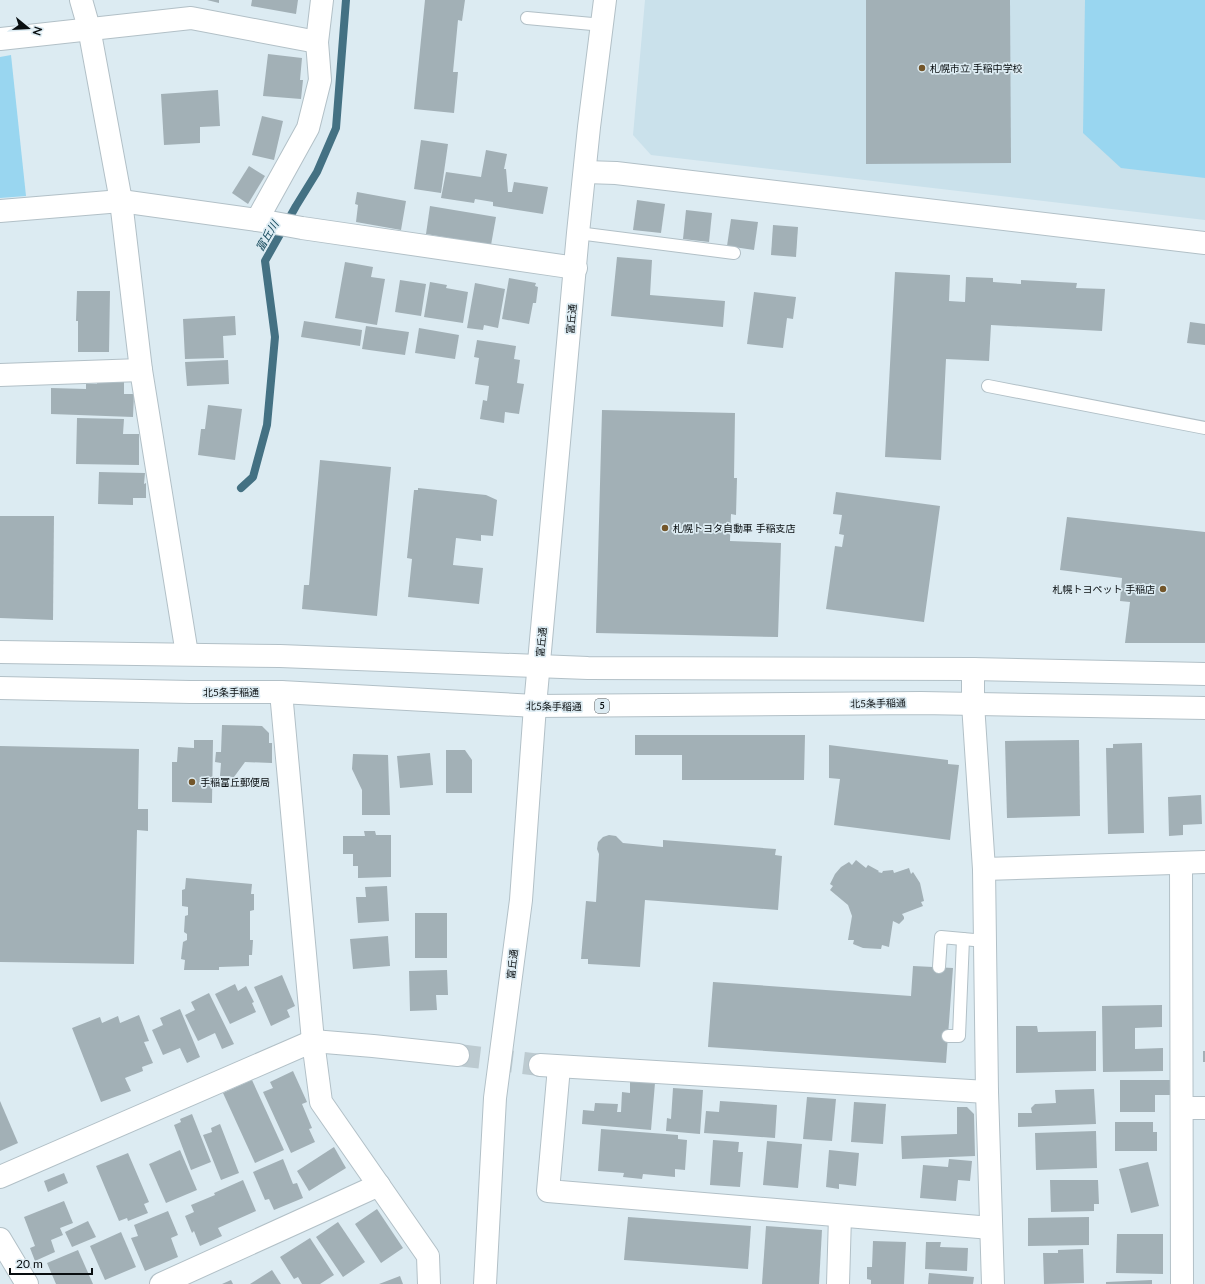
<svg xmlns="http://www.w3.org/2000/svg" width="1205" height="1284" font-family="Lato,'Noto Sans JP',sans-serif">
  <style>
    .built { fill: #cae1eb }
    .green { fill: #99d6f0 }
    .lines { fill: none; stroke-linecap: round; stroke-linejoin: round }
    .stream { stroke: #447183; stroke-width: 8 }
    .building { fill: #a2b0b6 }
    .street-tunnel { stroke: #bccad0; stroke-width: 22; stroke-dasharray: 22 11; stroke-linecap: butt }
    .lane-casing { stroke: #b2c0c7; stroke-width: 14 }
    .street-casing { stroke: #b2c0c7; stroke-width: 24 }
    .secondary-casing { stroke: #b2c0c7; stroke-width: 24 }
    .highway-casing { stroke: #b2c0c7; stroke-width: 24 }
    .lane { stroke: #fff; stroke-width: 12 }
    .street { stroke: #fff; stroke-width: 22 }
    .secondary { stroke: #fff; stroke-width: 22 }
    .highway { stroke: #fff; stroke-width: 22 }
    .poi-dot { fill: #73562a; stroke: #dcebf2; stroke-width: 1.5 }
    .labels { text-anchor: middle; stroke-width: 3.5; stroke-linejoin: round; paint-order: stroke }
    .shield { fill: #dcebf2; stroke: #485054; stroke-width: 1 }
    .shield-label { font-size: 9px; font-weight: bold; fill: #090e10 }
    .poi-label { font-size: 10px; fill: #090e10; stroke: #dcebf2; text-anchor: start }
    .street-label { font-size: 10px; fill: #090e10; stroke: #dcebf2 }
    .water-label { font-size: 11px; font-style: italic; fill: #124659; stroke: #dcebf2 }
  </style>
  <rect width="100%" height="100%" fill="#dcebf2"/>
  <path class="built" d="M645,0H1205V220L651,155L633,135Z"/>
  <g class="green">
    <path d="M1085,0H1205V178L1121,168L1083,133Z"/>
    <path d="M11,55L26,196L0,198V57Z"/>
  </g>
  <g class="lines">
    <path class="stream" d="M241,488L253,477L267,425L275,337L265,261L296,206L317,172L336,128L346,0"/>
  </g>
  <g class="building">
    <path d="M207,0H219V3Z"/>
    <path d="M252,0H298L296,14L251,6Z"/>
    <path d="M425,0H465L462,21L458,20L453,72H458L454,113L414,109Z"/>
    <path d="M866,0H1010L1011,163L866,164Z"/>
    <path d="M268,54L302,58L300,80H303L301,99L263,96Z"/>
    <path d="M218,90L220,126L200,127V143L164,145L161,94Z"/>
    <path d="M262,116L283,121L274,160L252,155Z"/>
    <path d="M421,140L448,144L441,193L414,189Z"/>
    <path d="M486,150L507,154L504,169H506L508,192H512L514,182L548,187L543,214L493,206V202L475,199L474,203L441,198L446,172L481,177Z"/>
    <path d="M249,166L265,176L248,204L232,193Z"/>
    <path d="M357,192L406,201L401,230L356,222L358,205L355,204Z"/>
    <path d="M637,200L665,204L661,233L633,230Z"/>
    <path d="M430,206L496,217L491,245L426,234Z"/>
    <path d="M686,210L712,213L709,242L683,239Z"/>
    <path d="M731,219L758,222L754,250L727,246Z"/>
    <path d="M773,225L798,227L796,257L771,255Z"/>
    <path d="M617,257L652,260L650,295L725,301L723,327L611,316Z"/>
    <path d="M345,262L373,267L371,277L385,279L377,325L335,318Z"/>
    <path d="M895,272L950,275L949,301L965,302L966,277L993,278V282L1021,284V280L1077,283L1076,288L1105,289L1102,331L991,325L989,361L946,359L941,460L885,457Z"/>
    <path d="M509,278L536,283L535,286L538,287L536,303H533L529,324L502,319Z"/>
    <path d="M400,280L426,284L421,316L395,312Z"/>
    <path d="M430,282L447,285L446,288L468,292L463,323L424,317Z"/>
    <path d="M475,283L505,289L498,328L484,325L483,330L467,328Z"/>
    <path d="M77,291H110L109,352H78V321H76Z"/>
    <path d="M754,292L796,297L793,319L787,318L783,348L747,344Z"/>
    <path d="M235,316L236,335L223,336L224,358L185,359L183,319Z"/>
    <path d="M304,321L362,330L360,346L301,337Z"/>
    <path d="M1190,322L1205,324V345L1187,343Z"/>
    <path d="M366,326L409,332L405,355L362,349Z"/>
    <path d="M419,328L459,335L455,359L415,353Z"/>
    <path d="M477,340L516,346L514,359L520,360L517,383L524,384L519,414L505,412L504,423L480,419L483,400L487,401L489,386L475,384L479,358L474,357Z"/>
    <path d="M228,360L229,384L187,386L185,362Z"/>
    <path d="M97,380L124,381V394H134L133,417L51,414V388L86,389V384H97Z"/>
    <path d="M208,405L242,409L235,460L198,455L201,429H205Z"/>
    <path d="M602,410L735,413L734,478H737L736,515L731,514L730,541L781,543L778,637L596,633Z"/>
    <path d="M77,418L124,419L123,434H139V465L76,464Z"/>
    <path d="M320,460L391,467L377,616L302,609L304,585H309Z"/>
    <path d="M99,472L145,473L144,484L146,483V498H133V505L98,504Z"/>
    <path d="M418,488L486,495L497,500L493,536L481,535V541L456,538L453,565L483,568L479,604L408,597L412,559L407,558L414,490H418Z"/>
    <path d="M836,492L940,506L924,622L826,609L835,546L842,547L844,535L839,534L842,515L833,514Z"/>
    <path d="M0,516H54L53,620L0,618Z"/>
    <path d="M1067,517L1205,532V643H1125L1130,602L1120,601L1122,578L1060,570Z"/>
    <path d="M222,725L262,726L269,733V743H272V763L245,762L234,777L220,776L221,763L215,762L216,752H221Z"/>
    <path d="M635,735H805L804,780H682V755H635Z"/>
    <path d="M194,740H213L212,803L172,802V762H177L178,747L194,748Z"/>
    <path d="M1079,740L1080,816L1007,818L1005,741Z"/>
    <path d="M1142,743L1144,833L1108,834L1106,748H1113V744Z"/>
    <path d="M829,745L948,760V764L959,765L950,840L834,825L840,779L829,778Z"/>
    <path d="M0,746L139,749L138,809H148V831L137,830L134,964L0,962Z"/>
    <path d="M446,750H465L472,760V793H446Z"/>
    <path d="M430,753L433,785L400,788L397,756Z"/>
    <path d="M353,754L388,755L390,815H362V790L352,769Z"/>
    <path d="M1201,795L1202,824L1183,825V835L1169,836L1168,797Z"/>
    <path d="M364,831H375L376,835H391V877L358,878V866H353V854H343V836H365Z"/>
    <path d="M609,835L616,836L623,843L663,847V840L776,849L775,855L782,856L778,910L645,900L640,967L588,964V959H581L586,901L596,902L599,854L597,849L598,842L603,837Z"/>
    <path d="M856,860L866,868L868,865L879,871L878,872L882,873L883,871L893,870L894,873L909,868L911,874L913,872L920,883L924,901L921,902L923,906L902,914L904,917V919L899,924L893,921L889,947L882,945L881,949L863,948L853,944L854,940H848L852,916L848,905L830,890L833,886L830,884L835,874L841,867L849,862L852,865Z"/>
    <path d="M186,878L252,884L251,894H254V910L250,911V940H253L252,955H249V966L219,967V970H184L185,960L181,959L183,942L187,940V934L184,932L185,916L188,915V907L182,906V890L185,889Z"/>
    <path d="M387,886L389,921L358,923L356,897H366L365,887Z"/>
    <rect x="415" y="913" width="32" height="45"/>
    <path d="M388,936L390,966L353,969L350,939Z"/>
    <path d="M913,966L953,968L946,1063L708,1047L713,982L911,996Z"/>
    <path d="M447,970L448,995H436L437,1010L410,1011L409,971Z"/>
    <path d="M282,975L295,1006L287,1010L290,1017L271,1026L254,987Z"/>
    <path d="M235,984L238,991L246,986L254,1002L252,1003L256,1012L230,1024L215,994Z"/>
    <path d="M209,993L234,1044L222,1049L215,1033L198,1041L185,1015L195,1010L191,1002Z"/>
    <path d="M1162,1005V1027L1135,1028V1049L1163,1048V1071L1103,1072L1102,1006Z"/>
    <path d="M180,1009L200,1057L187,1063L180,1048L163,1055L152,1030L163,1025L160,1018Z"/>
    <path d="M139,1015L149,1041L144,1042L153,1063L142,1067L143,1071L125,1078L131,1091L101,1102L72,1028L100,1017L102,1023L118,1016L120,1023Z"/>
    <path d="M1016,1026H1037L1038,1032L1096,1031V1071L1016,1073Z"/>
    <rect x="1203" y="1051" width="2" height="11"/>
    <path d="M293,1071L307,1102L302,1104L312,1128L309,1129L315,1142L291,1153L263,1092L273,1088L270,1082Z"/>
    <path d="M252,1080L284,1150L255,1163L223,1093Z"/>
    <path d="M1120,1080H1170V1095H1155V1112H1120Z"/>
    <path d="M630,1081L655,1083L651,1130L582,1124L583,1110L594,1111L595,1103L618,1104L617,1112H621L622,1092L630,1093Z"/>
    <path d="M673,1088L703,1090L700,1134L666,1131L667,1118L671,1119Z"/>
    <path d="M1094,1089L1096,1124L1018,1127V1113H1032L1031,1108L1035,1104L1056,1103L1055,1090Z"/>
    <path d="M807,1097L836,1099L832,1141L803,1139Z"/>
    <path d="M0,1101L18,1143L0,1151Z"/>
    <path d="M720,1101L777,1105L775,1138L704,1133L706,1111L719,1112Z"/>
    <path d="M854,1102L886,1104L883,1144L851,1142Z"/>
    <path d="M957,1107H967L974,1114L975,1156L902,1159L901,1136L957,1134Z"/>
    <path d="M192,1114L211,1162L191,1170L174,1125L181,1122L180,1119Z"/>
    <path d="M1115,1122H1153V1132H1157V1151H1115Z"/>
    <path d="M220,1124L239,1173L221,1180L203,1135L212,1132L211,1128Z"/>
    <path d="M601,1129L678,1135V1139L687,1140L685,1170L675,1169V1177L643,1174L642,1179L623,1177L624,1173L598,1171Z"/>
    <path d="M1096,1131L1097,1168L1036,1170L1035,1133Z"/>
    <path d="M713,1140L739,1142L738,1152H743L740,1187L710,1185Z"/>
    <path d="M767,1141L802,1144L798,1188L763,1185Z"/>
    <path d="M334,1147L346,1168L309,1191L297,1171Z"/>
    <path d="M180,1150L197,1190L166,1203L149,1164Z"/>
    <path d="M829,1150L859,1153L856,1186L839,1184V1189L826,1187Z"/>
    <path d="M128,1153L149,1202L144,1204L148,1213L128,1221L127,1218L119,1221L96,1166Z"/>
    <path d="M283,1159L293,1184L297,1183L303,1198L274,1210L269,1199L265,1200L253,1172Z"/>
    <path d="M949,1159L972,1161L970,1181L958,1180L956,1201L920,1198L923,1165L948,1167Z"/>
    <path d="M1148,1162L1159,1206L1131,1213L1119,1169Z"/>
    <path d="M64,1173L68,1183L48,1192L44,1181Z"/>
    <path d="M243,1180L256,1211L218,1228L222,1236L200,1246L194,1231L192,1233L185,1216L194,1212L191,1205L215,1195L214,1193Z"/>
    <path d="M1050,1180H1098L1099,1204H1094V1211L1051,1212Z"/>
    <path d="M64,1201L73,1223L60,1228L63,1235L51,1240L55,1252L35,1261L30,1248L35,1246L24,1217Z"/>
    <path d="M377,1209L403,1248L381,1263L355,1224Z"/>
    <path d="M168,1211L178,1235L171,1238L178,1257L145,1271L131,1238L138,1236L134,1225Z"/>
    <path d="M628,1217L751,1226L748,1269L624,1260Z"/>
    <path d="M1089,1217V1245L1028,1246V1218Z"/>
    <path d="M88,1221L96,1237L72,1247L65,1232Z"/>
    <path d="M338,1222L365,1262L343,1277L316,1237Z"/>
    <path d="M766,1226L822,1230L819,1284H762Z"/>
    <path d="M121,1232L136,1267L105,1280L90,1246Z"/>
    <path d="M1117,1234H1163V1274L1116,1273Z"/>
    <path d="M310,1238L334,1275L320,1284H302L298,1277L294,1279L280,1257Z"/>
    <path d="M873,1241L906,1242L904,1284H871V1280L867,1279V1267H872Z"/>
    <path d="M926,1242H941L940,1247L968,1248L967,1271L925,1269Z"/>
    <path d="M1083,1249L1084,1283L1044,1284L1043,1253H1058V1250Z"/>
    <path d="M78,1250L93,1284H56L47,1263Z"/>
    <path d="M272,1270L281,1284H250Z"/>
    <path d="M929,1273L974,1277L973,1284H928Z"/>
    <path d="M400,1276L403,1284H379Z"/>
    <path d="M231,1280L233,1284H222Z"/>
    <path d="M1152,1280V1284H1106V1282Z"/>
  </g>
  <g class="lines">
    <path class="street-tunnel" d="M458,1055L540,1065"/>
    <defs>
      <g id="lane">
        <path d="M527,18L603,25"/>
        <path d="M578,233L734,253"/>
        <path d="M988,386L1205,428"/>
        <path d="M939,967L941,937L985,941"/>
        <path d="M948,1036H959L963,939"/>
      </g>
      <g id="street">
        <path d="M81,0L89,28L121,201L141,370L187,654"/>
        <path d="M0,39L191,18L317,42"/>
        <path d="M585,172L616,173L1205,243"/>
        <path d="M0,211L121,201L264,221L302,228L576,268"/>
        <path d="M257,220L308,128L320,80L317,42L322,0"/>
        <path d="M0,375L141,370"/>
        <path d="M973,669V704L984,869L987,1092L993,1284"/>
        <path d="M281,692L313,1041L321,1102L428,1256L429,1284"/>
        <path d="M1181,863L1182,1284"/>
        <path d="M984,869L1205,862"/>
        <path d="M540,1065L987,1092"/>
        <path d="M559,1067L548,1191L991,1228"/>
        <path d="M1182,1108H1205"/>
        <path d="M0,1177L313,1041L373,1046L458,1055"/>
        <path d="M0,1239L27,1284"/>
        <path d="M161,1284L379,1185"/>
        <path d="M838,1284L840,1216"/>
      </g>
      <path id="secondary" d="M485,1284L495,1098L521,900L535,706L578,233L589,127L605,0"/>
      <g id="highway">
        <path d="M0,652L280,656L588,668L973,669L1205,674"/>
        <path d="M0,688L190,692H281L535,706L921,703L1205,708"/>
      </g>
    </defs>
    <use href="#lane" class="lane-casing"/>
    <use href="#street" class="street-casing"/>
    <use href="#secondary" class="secondary-casing"/>
    <use href="#highway" class="highway-casing"/>
    <use href="#lane" class="lane"/>
    <use href="#street" class="street"/>
    <use href="#secondary" class="secondary"/>
    <use href="#highway" class="highway"/>
  </g>
  <g class="poi-dot">
    <circle cx="922" cy="68" r="4"/>
    <circle cx="665" cy="528" r="4"/>
    <circle cx="1163" cy="589" r="4"/>
    <circle cx="192" cy="782" r="4"/>
  </g>
  <g class="labels">
    <rect class="shield" x="595" y="699" width="14" height="14" rx="3"/>
    <g class="shield-label">
      <text x="602" y="709">5</text>
    </g>
    <g class="poi-label">
      <text x="930" y="72">札幌市立 手稲中学校</text>
      <text x="673" y="532">札幌トヨタ自動車 手稲支店</text>
      <text x="1155" y="593" text-anchor="end">札幌トヨペット 手稲店</text>
      <text x="200" y="786">手稲富丘郵便局</text>
    </g>
    <g class="street-label">
      <text transform="translate(571 319) rotate(-85)" y="4">富丘通</text>
      <text transform="translate(541 642) rotate(-84)" y="4">富丘通</text>
      <text x="231" y="696">北5条手稲通</text>
      <text transform="translate(878 703) rotate(-1)" y="4">北5条手稲通</text>
      <text transform="translate(554 706) rotate(1)" y="4">北5条手稲通</text>
      <text transform="translate(512 964) rotate(-83)" y="4">富丘通</text>
    </g>
    <g class="water-label">
      <text transform="translate(267 236) rotate(-59)" y="4">富丘川</text>
    </g>
  </g>
  <g transform="translate(28 28) rotate(108)" stroke="#dcebf2" stroke-width="3" paint-order="stroke">
  <path d="M0-3L7 15L0 10L-7 15Z" fill="#090e10"/>
  <text y="-6" font-size="11" font-weight="bold" text-anchor="middle" fill="#090e10">N</text>
  </g>
  <path d="M10 1268v6h82v-6" fill="none" stroke="#090e10" stroke-width="2"/>
  <text x="16" y="1268" font-size="12" fill="#090e10" stroke="#dcebf2" stroke-width="3" paint-order="stroke">20 m</text>
</svg>
